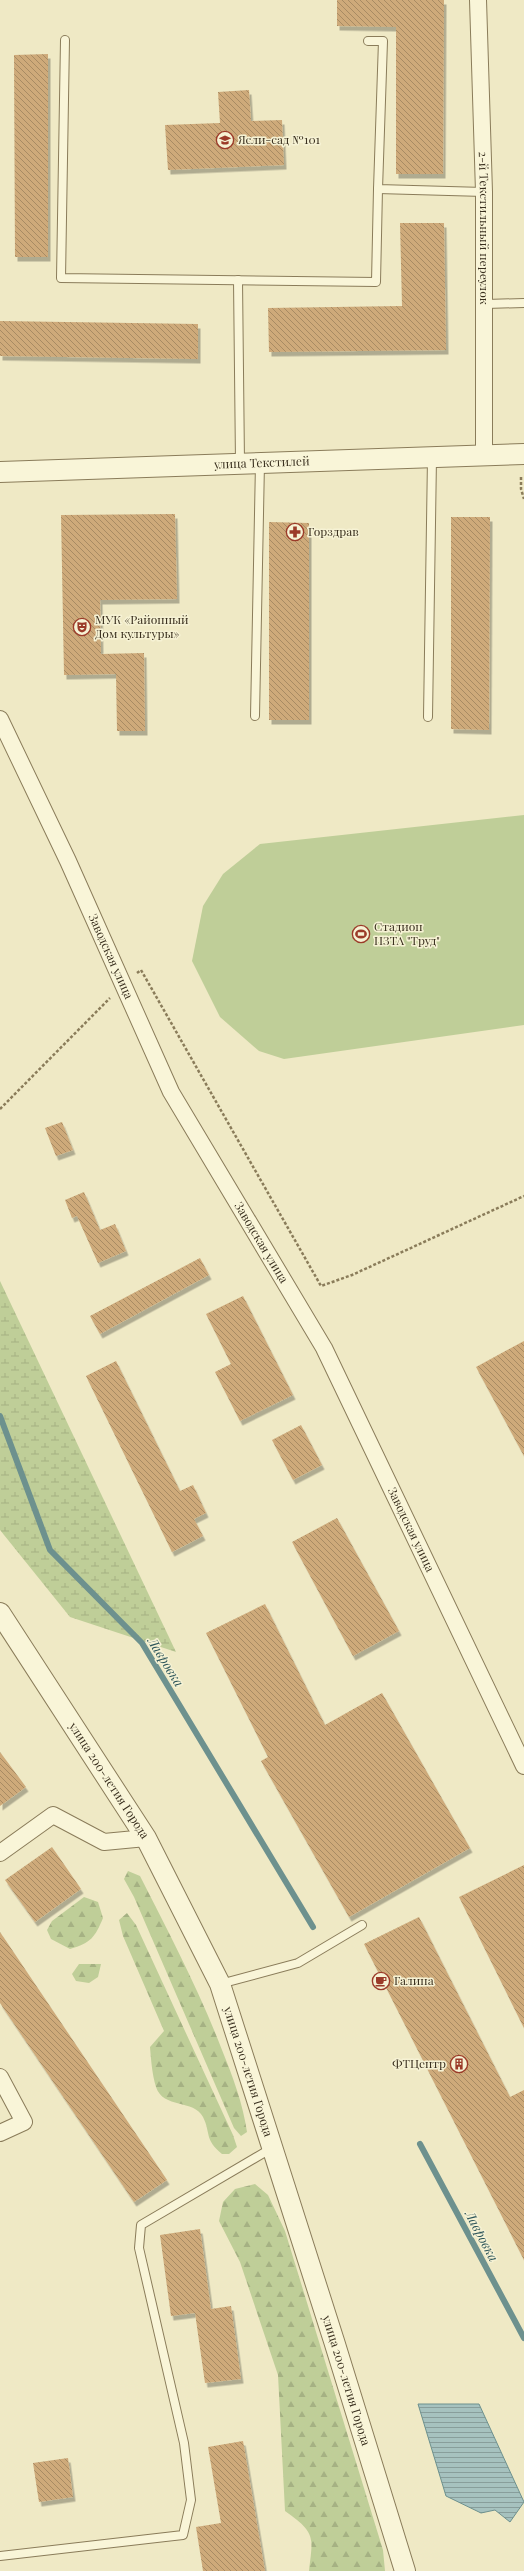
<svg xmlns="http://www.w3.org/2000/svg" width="524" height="2571" font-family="'Playfair Display',serif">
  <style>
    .forest { fill: url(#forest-firs) }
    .wetland { fill: url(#wetland-marsh) }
    .pitch { fill: #bfce98 }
    .water { fill: url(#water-rules); stroke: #6d918e }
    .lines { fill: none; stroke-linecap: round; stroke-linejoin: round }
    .stream { stroke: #6d918e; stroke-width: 6 }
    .building { fill: url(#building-back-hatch); filter: url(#shadow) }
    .service-casing { stroke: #8a7c5a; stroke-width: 10 }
    .minor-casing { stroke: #8a7c5a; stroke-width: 18 }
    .tertiary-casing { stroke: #8a7c5a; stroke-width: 22 }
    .path { stroke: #8a7c5a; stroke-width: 2.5; stroke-dasharray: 3 2; stroke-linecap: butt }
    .service { stroke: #f9f5d8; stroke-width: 8 }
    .minor { stroke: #f9f5d8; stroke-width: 16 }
    .tertiary { stroke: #f9f5d8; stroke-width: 20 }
    .labels { text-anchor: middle; stroke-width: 3; stroke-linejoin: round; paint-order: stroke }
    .poi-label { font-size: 12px; fill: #3a301f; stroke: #f6f2d4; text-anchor: start }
    .street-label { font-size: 12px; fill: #3a301f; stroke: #f6f2d4 }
    .water-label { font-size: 13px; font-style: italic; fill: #2e565a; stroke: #f6f2d4 }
  </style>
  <defs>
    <pattern id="forest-firs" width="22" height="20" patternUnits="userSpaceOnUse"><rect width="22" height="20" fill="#bfce98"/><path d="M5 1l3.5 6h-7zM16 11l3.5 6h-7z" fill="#a5b183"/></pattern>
    <pattern id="wetland-marsh" width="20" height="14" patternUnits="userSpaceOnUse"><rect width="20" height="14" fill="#bfce98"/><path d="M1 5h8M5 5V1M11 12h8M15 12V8" fill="none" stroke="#a5b183"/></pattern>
    <pattern id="water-rules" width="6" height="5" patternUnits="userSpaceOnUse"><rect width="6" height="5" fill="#a6c2bf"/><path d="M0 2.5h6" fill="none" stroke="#889e9b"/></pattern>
    <pattern id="building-back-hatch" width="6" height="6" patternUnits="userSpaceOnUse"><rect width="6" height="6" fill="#ceaa7a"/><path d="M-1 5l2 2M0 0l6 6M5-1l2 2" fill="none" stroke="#a88b63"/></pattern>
    <filter id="shadow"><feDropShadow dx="2.5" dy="4.5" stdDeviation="0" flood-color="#0004"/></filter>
  </defs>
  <rect width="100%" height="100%" fill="#efe9c5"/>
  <g class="forest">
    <path d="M128,1871L140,1876C169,1933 199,1990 222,2050C233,2077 243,2104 247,2132L241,2136L234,2128L134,1897L124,1879Z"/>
    <path d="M84,1897L98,1902L103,1918C95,1937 91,1943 70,1949L51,1939L47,1930L52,1921Z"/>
    <path d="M127,1913L136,1925L233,2135L237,2147L229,2154H222C204,2139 211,2133 203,2117C194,2099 163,2109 156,2087C152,2074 151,2059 150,2047L164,2031L123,1936L119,1920Z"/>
    <path d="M79,1964H101L98,1977L89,1983L76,1981L72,1974Z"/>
    <path d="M255,2184L268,2195L285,2231L383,2550L385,2571H309C313,2536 316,2533 285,2511L278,2375L240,2262L219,2221L223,2202L235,2189Z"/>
  </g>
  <path class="wetland" d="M0,1281L176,1652L70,1617L0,1530Z"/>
  <path class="pitch" d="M524,815V1025L284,1059L259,1051L220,1017L192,961L203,906L223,874L260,844Z"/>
  <path class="water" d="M418,2404H479L524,2502L510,2522L495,2510L481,2513L446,2496Z"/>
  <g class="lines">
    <g class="stream">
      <path d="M0,1416L50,1550L142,1643L313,1927"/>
      <path d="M420,2144L524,2338"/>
    </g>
  </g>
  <g class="building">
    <path d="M337,0H444L443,174H396V27L337,26Z"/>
    <path d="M48,54V257H15L14,55Z"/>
    <path d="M249,90L251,121L282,120L284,165L168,170L165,125L220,123L218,92Z"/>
    <path d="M400,223H444L446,350L269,352L268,308L402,306Z"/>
    <path d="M0,321L198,324V359L0,356Z"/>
    <path d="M175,514L177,599L100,600L101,654L144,653L145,731H117L116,674L64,675L61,515Z"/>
    <path d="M451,517H490L489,730L451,729Z"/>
    <path d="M269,522L309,523V720H269Z"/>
    <path d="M62,1122L73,1150L56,1156L45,1128Z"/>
    <path d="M84,1192L100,1230L115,1224L126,1251L98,1263L77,1216L72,1218L65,1200Z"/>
    <path d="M200,1258L209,1275L100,1334L90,1316Z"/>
    <path d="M243,1296L293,1395L240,1421L215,1372L231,1364L206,1314Z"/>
    <path d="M524,1341V1456L476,1367Z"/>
    <path d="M116,1361L180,1491L193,1485L206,1513L194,1519L203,1536L172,1552L86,1376Z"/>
    <path d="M301,1425L322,1465L293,1480L272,1440Z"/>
    <path d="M337,1518L399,1631L353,1656L292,1542Z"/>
    <path d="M265,1604L325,1725L382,1693L470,1848L349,1917L261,1761L268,1757L206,1633Z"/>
    <path d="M0,1752L26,1787L0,1806Z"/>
    <path d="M52,1847L81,1889L35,1922L5,1880Z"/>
    <path d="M524,1865V2028L459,1897Z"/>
    <path d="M419,1917L510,2097L524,2090V2260L364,1944Z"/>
    <path d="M0,1932L167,2180L134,2202L0,2003Z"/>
    <path d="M200,2229L211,2309L231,2306L241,2379L205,2383L195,2313L171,2316L160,2235Z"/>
    <path d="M243,2441L265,2571H203L196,2527L221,2523L208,2447Z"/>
    <path d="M68,2458L73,2497L39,2502L33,2463Z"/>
  </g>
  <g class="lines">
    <defs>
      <g id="service">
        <path d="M65,40L61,278L376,282L378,189"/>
        <path d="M368,41H383L378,189L484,192"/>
        <path d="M238,280L240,463"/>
        <path d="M486,304L524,303"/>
        <path d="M255,716L260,463"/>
        <path d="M428,717L432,458"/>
        <path d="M220,1984L298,1963L362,1925"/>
        <path d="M0,2556L183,2535L191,2500L184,2443L139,2248L141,2225L272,2148"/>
      </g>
      <g id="minor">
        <path id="s1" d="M478,0L484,192V455"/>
        <path id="s2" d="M0,719L68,861L171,1092L324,1348L524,1766"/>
        <path d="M0,1853L53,1815L104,1842L146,1838"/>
        <path d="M0,2077L24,2122L0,2133"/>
      </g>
      <g id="tertiary">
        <path id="s3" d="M0,472L524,454"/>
        <path id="s4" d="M0,1613L146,1838L220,1984L334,2341L405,2571"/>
      </g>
    </defs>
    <use href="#service" class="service-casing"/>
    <use href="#minor" class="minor-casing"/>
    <use href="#tertiary" class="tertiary-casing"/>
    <g class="path">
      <path d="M521,477V489L524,499"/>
      <path d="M137,973L141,970L321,1286L352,1275L524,1196"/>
      <path d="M0,1109L110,998"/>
    </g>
    <use href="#service" class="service"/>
    <use href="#minor" class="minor"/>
    <use href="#tertiary" class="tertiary"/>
  </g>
  <defs>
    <symbol id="school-ring" viewBox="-11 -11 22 22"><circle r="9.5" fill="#f6f2d4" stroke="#9b3b29" stroke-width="1.5"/><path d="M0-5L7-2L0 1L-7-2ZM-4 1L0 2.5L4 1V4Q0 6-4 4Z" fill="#9b3b29"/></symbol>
    <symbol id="pharmacy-ring" viewBox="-11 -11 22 22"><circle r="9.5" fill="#f6f2d4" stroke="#9b3b29" stroke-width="1.5"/><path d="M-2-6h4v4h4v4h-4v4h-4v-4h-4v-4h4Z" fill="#9b3b29"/></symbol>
    <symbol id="theatre-ring" viewBox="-11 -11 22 22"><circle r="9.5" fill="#f6f2d4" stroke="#9b3b29" stroke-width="1.5"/><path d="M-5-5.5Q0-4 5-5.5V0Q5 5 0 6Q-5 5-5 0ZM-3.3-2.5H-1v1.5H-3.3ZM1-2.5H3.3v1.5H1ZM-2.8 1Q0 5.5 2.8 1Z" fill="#9b3b29"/></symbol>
    <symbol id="stadium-ring" viewBox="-11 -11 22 22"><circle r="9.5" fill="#f6f2d4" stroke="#9b3b29" stroke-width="1.5"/><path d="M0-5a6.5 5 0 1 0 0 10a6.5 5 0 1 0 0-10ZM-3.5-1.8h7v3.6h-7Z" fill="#9b3b29"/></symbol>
    <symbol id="cafe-ring" viewBox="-11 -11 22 22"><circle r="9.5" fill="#f6f2d4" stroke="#9b3b29" stroke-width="1.5"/><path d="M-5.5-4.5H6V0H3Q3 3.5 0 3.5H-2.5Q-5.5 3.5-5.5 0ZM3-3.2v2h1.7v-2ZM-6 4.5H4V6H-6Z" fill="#9b3b29"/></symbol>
    <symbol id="building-ring" viewBox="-11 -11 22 22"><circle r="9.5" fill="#f6f2d4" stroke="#9b3b29" stroke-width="1.5"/><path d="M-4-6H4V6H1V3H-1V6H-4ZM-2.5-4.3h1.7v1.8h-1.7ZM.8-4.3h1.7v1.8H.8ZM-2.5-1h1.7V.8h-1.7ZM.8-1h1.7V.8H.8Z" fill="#9b3b29"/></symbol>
  </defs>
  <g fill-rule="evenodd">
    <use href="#school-ring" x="215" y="130" width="20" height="20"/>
    <use href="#pharmacy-ring" x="285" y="522" width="20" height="20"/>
    <use href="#theatre-ring" x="72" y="617" width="20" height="20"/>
    <use href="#stadium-ring" x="351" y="924" width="20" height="20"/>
    <use href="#cafe-ring" x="371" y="1971" width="20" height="20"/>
    <use href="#building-ring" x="449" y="2054" width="20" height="20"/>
  </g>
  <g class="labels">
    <g class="poi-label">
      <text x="238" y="144">Ясли-сад №101</text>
      <text x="308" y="536">Горздрав</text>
      <text x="95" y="624">МУК «Районный<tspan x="95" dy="14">Дом культуры»</tspan></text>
      <text x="374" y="931">Стадион<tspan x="374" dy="14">НЗТА "Труд"</tspan></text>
      <text x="394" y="1985">Галина</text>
      <text x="446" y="2068" text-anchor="end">ФТЦентр</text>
    </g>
    <g class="street-label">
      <text dy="4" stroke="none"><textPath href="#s1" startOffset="228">2-й Текстильный переулок</textPath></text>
      <text dy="4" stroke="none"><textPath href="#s3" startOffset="262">улица Текстилей</textPath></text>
      <text dy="4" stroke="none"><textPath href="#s2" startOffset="262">Заводская улица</textPath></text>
      <text dy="4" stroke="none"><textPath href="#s2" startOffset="586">Заводская улица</textPath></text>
      <text dy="4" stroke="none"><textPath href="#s2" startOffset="910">Заводская улица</textPath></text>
      <text dy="4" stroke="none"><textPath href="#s4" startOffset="200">улица 200-летия Города</textPath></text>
      <text dy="4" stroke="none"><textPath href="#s4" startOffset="524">улица 200-летия Города</textPath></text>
      <text dy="4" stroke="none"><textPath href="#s4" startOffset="848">улица 200-летия Города</textPath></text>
    </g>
    <g class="water-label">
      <text transform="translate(166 1662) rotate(58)" y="5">Лавровка</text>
      <text transform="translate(482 2236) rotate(62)" y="5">Лавровка</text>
    </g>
  </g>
</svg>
